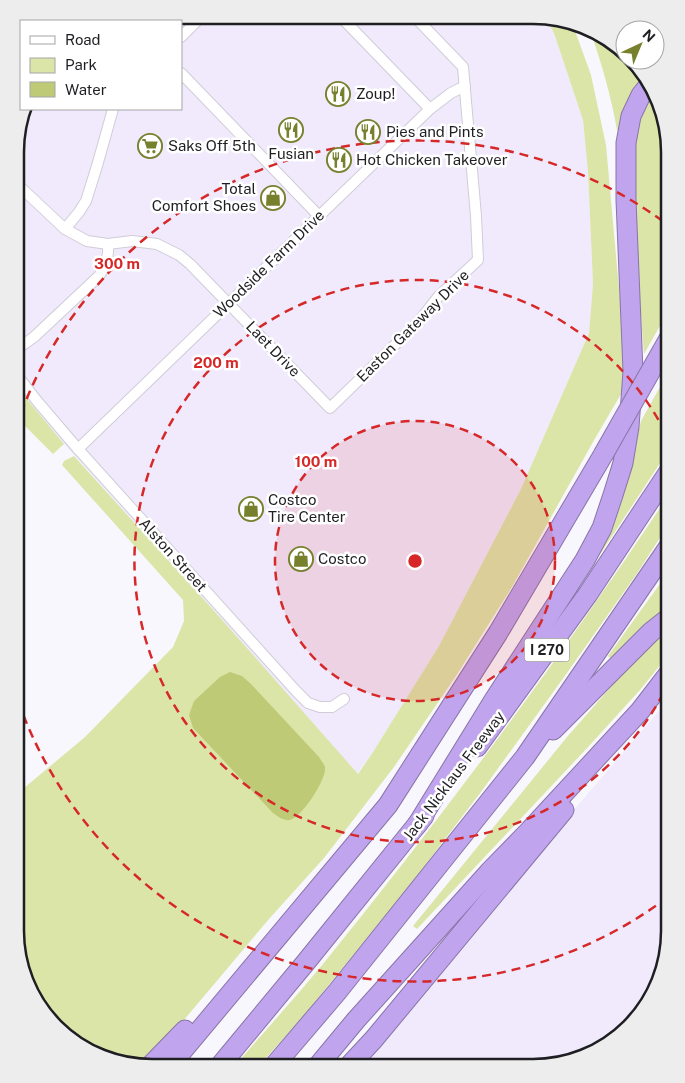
<svg xmlns="http://www.w3.org/2000/svg" width="685" height="1083" font-family="'Public Sans',sans-serif">
  <style>
    .built { fill: #f0eafc }
    .green { fill: #dce5a8 }
    .water { fill: #bfca77 }
    .lines { fill: none; stroke-linecap: round; stroke-linejoin: round }
    .minor-casing { stroke: #d0ccd7; stroke-width: 12 }
    .motorway-casing { stroke: #8875a7; stroke-width: 21 }
    .minor { stroke: #fff; stroke-width: 10 }
    .motorway { stroke: #c0a4ee; stroke-width: 19 }
    .motorway-bridge-casing { stroke: #8875a7; stroke-width: 21; stroke-linecap: butt }
    .motorway-bridge { stroke: #c0a4ee; stroke-width: 19 }
    .ring { fill: none; stroke: #d62828; stroke-width: 2.5; stroke-dasharray: 9 6 }
    .labels { text-anchor: middle; stroke-width: 5; stroke-linejoin: round; paint-order: stroke }
    .shield { fill: #fff; stroke: #626264; stroke-width: 1 }
    .shield-label { font-size: 14px; font-weight: bold; fill: #1f1e22 }
    .poi-label { font-size: 15px; fill: #1f1e22; stroke: #fff; text-anchor: start }
    .street-label { font-size: 15px; fill: #1f1e22; stroke: #fff }
    .rim { fill: none; stroke: #1f1e22; stroke-width: 2.5 }
    .centre { fill: #d62828; stroke: #fff; stroke-width: 2.5 }
    .ring-label { font-size: 15px; text-anchor: middle; font-weight: bold; fill: #d62828; stroke: #fff; stroke-width: 5; stroke-linejoin: round; paint-order: stroke }
  </style>
  <rect width="100%" height="100%" fill="#f9f7fe"/>
  <g class="built">
    <path d="M151,15L546,16L555,36L583,120L588,172L593,284L589,333L521,489L439,646L373,752L357,774L216,613L64,444L16,386V134L24,109H181V21H120Z"/>
    <path d="M670,698V941L642,1014L586,1058L534,1068H360L560,826Z"/>
  </g>
  <g class="green">
    <path d="M546,16H552L573,25L574,28L591,75L606,145L622,322L624,389L593,442L512,587L456,676L394,767L324,858L269,919L178,1027L138,1067H134L69,1040L25,984L15,932V781L24,788L85,737L173,647L184,621L183,600L62,465L64,461L74,456L216,613L358,774L373,752L439,646L521,489L589,333L593,284L588,172L583,120L555,36Z"/>
    <path d="M591,33C605,38 625,43 625,60H630L643,78L622,130H617C611,96 602,65 591,33Z"/>
    <path d="M653,91L660,99L670,151V308L644,354C641,320 639,286 637,251C633,199 624,138 653,91Z"/>
    <path d="M670,369V448L601,553L599,551L626,479L641,421Z"/>
    <path d="M16,386L64,444L53,454L16,417Z"/>
    <path d="M670,493V522L638,572L567,673L481,792L406,890L305,1014L258,1067H234C263,1033 294,999 323,964C446,812 562,656 670,493Z"/>
    <path d="M670,570V605L654,618L612,660L608,656Z"/>
    <path d="M670,628V653L640,690L589,746L417,929L413,926L567,737L630,665Z"/>
  </g>
  <path class="water" d="M230,672L242,676L251,684L319,757C320,759 324,764 325,767C327,779 302,817 290,820C283,821 277,816 272,812L193,728L189,715L194,701L220,677Z"/>
  <g class="lines">
    <defs>
      <g id="minor">
        <path d="M340,16L430,109"/>
        <path d="M181,37L203,15"/>
        <path d="M181,73L319,216"/>
        <path d="M16,183L65,229L87,241L108,244L132,241L157,244L179,255L190,264L330,408L401,339L420,320L438,297L478,260L476,216L463,67L414,16"/>
        <path d="M65,229L79,212L86,201L97,166L113,109"/>
        <path d="M16,350L34,337L99,276C106,266 109,256 108,244"/>
        <path d="M16,374L37,401L78,449L296,691L308,703L320,707H332L344,699"/>
        <path d="M78,449L430,109L451,93L465,86"/>
      </g>
      <g id="motorway">
        <path d="M553,730L651,632L670,617"/>
        <path d="M477,747L588,594L670,470"/>
        <path d="M417,825L494,700L585,560L602,528L613,495L623,463L629,427L633,371L626,200V143L631,116L641,95L649,85"/>
        <path d="M149,1067L185,1030"/>
        <path d="M169,1067L388,805L498,633L603,455"/>
        <path d="M219,1067L306,962L424,816"/>
        <path d="M273,1067L337,992L525,757L670,545"/>
        <path d="M317,1067L356,1020L490,871L530,830L640,711L670,672"/>
        <path d="M348,1067L374,1039L564,810"/>
      </g>
    </defs>
    <use href="#minor" class="minor-casing"/>
    <use href="#motorway" class="motorway-casing"/>
    <use href="#minor" class="minor"/>
    <use href="#motorway" class="motorway"/>
    <defs>
      <path id="motorway-bridge" d="M603,455L670,337"/>
    </defs>
    <use href="#motorway-bridge" class="motorway-bridge-casing"/>
    <use href="#motorway-bridge" class="motorway-bridge"/>
  </g>
  <circle cx="415" cy="561" r="140" fill="#d62828" fill-opacity=".12"/>
  <g class="ring">
    <circle cx="415" cy="561" r="140"/>
    <path d="M670 680A281 281 0 1 1 670 442"/>
    <path d="M668 897A421 421 0 0 1 16 695M16 427A421 421 0 0 1 668 225"/>
  </g>
  <defs>
    <symbol id="restaurant-ring" viewBox="-11 -11 22 22"><circle r="9.5" fill="#fff" stroke="#77802c" stroke-width="1.5"/><path d="M-5-6h1v4h1v-4h1v4h1v-4h1v5L-1.5 .5V6h-2V.5L-5-1ZM5-6V6H3V1.5H1.5Q1.5-4 5-6Z" fill="#77802c"/></symbol>
    <symbol id="supermarket-ring" viewBox="-11 -11 22 22"><circle r="9.5" fill="#fff" stroke="#77802c" stroke-width="1.5"/><path d="M-6-5.5h2.5l.6 2H6L4.5 2H-2.5L-4.4-4H-6ZM-1.5 3.2a1.3 1.3 0 1 0 .1 0ZM3 3.2a1.3 1.3 0 1 0 .1 0Z" fill="#77802c"/></symbol>
    <symbol id="shop-ring" viewBox="-11 -11 22 22"><circle r="9.5" fill="#fff" stroke="#77802c" stroke-width="1.5"/><path d="M-5-2.5h2.3a2.7 3.5 0 0 1 5.4 0H5L5.5 6h-11ZM-1.5-2.5h3a1.5 2.3 0 0 0-3 0Z" fill="#77802c"/></symbol>
  </defs>
  <g fill-rule="evenodd">
    <use href="#restaurant-ring" x="324" y="80" width="28" height="28"/>
    <use href="#restaurant-ring" x="277" y="116" width="28" height="28"/>
    <use href="#restaurant-ring" x="354" y="118" width="28" height="28"/>
    <use href="#supermarket-ring" x="136" y="132" width="28" height="28"/>
    <use href="#restaurant-ring" x="325" y="146" width="28" height="28"/>
    <use href="#shop-ring" x="259" y="184" width="28" height="28"/>
    <use href="#shop-ring" x="237" y="495" width="28" height="28"/>
    <use href="#shop-ring" x="287" y="545" width="28" height="28"/>
  </g>
  <g class="labels">
    <rect class="shield" x="524.5" y="638.5" width="45" height="23" rx="4"/>
    <g class="shield-label">
      <text x="547" y="655">I 270</text>
    </g>
    <g class="poi-label">
      <text x="356" y="99">Zoup!</text>
      <text x="386" y="137">Pies and Pints</text>
      <text x="168" y="151">Saks Off 5th</text>
      <text x="291" y="159" text-anchor="middle">Fusian</text>
      <text x="356" y="165">Hot Chicken Takeover</text>
      <text x="256" y="194" text-anchor="end">Total<tspan x="256" dy="17">Comfort Shoes</tspan></text>
      <text x="268" y="505">Costco<tspan x="268" dy="17">Tire Center</tspan></text>
      <text x="318" y="564">Costco</text>
    </g>
    <g class="street-label">
      <text transform="translate(269 264) rotate(-44)" y="5">Woodside Farm Drive</text>
      <text transform="translate(413 326) rotate(-45)" y="5">Easton Gateway Drive</text>
      <text transform="translate(273 349) rotate(46)" y="5">Laet Drive</text>
      <text transform="translate(173 555) rotate(48)" y="5">Alston Street</text>
      <text transform="translate(454 776) rotate(-53)" y="5">Jack Nicklaus Freeway</text>
    </g>
  </g>
  <path d="M0 0H685V1083H0ZM152 24H533A128 128 0 0 1 661 152V931A128 128 0 0 1 533 1059H152A128 128 0 0 1 24 931V152A128 128 0 0 1 152 24Z" fill="#ededed" fill-rule="evenodd"/>
  <path class="rim" d="M152 24H533A128 128 0 0 1 661 152V931A128 128 0 0 1 533 1059H152A128 128 0 0 1 24 931V152A128 128 0 0 1 152 24Z"/>
  <circle cx="415" cy="561" r="8" class="centre"/>
  <g class="ring-label">
    <text x="117" y="269">300 m</text>
    <text x="216" y="368">200 m</text>
    <text x="316" y="467">100 m</text>
  </g>
  <rect x="20" y="20" width="162" height="90" fill="#ffffff" stroke="#a5a5a7"/>
  <rect x="30" y="36" width="25" height="8" fill="#ffffff" stroke="#a5a5a7"/>
  <text x="65" y="45" font-size="15" fill="#1f1e22">Road</text>
  <rect x="30" y="58" width="25" height="15" fill="#dce5a8" stroke="#a5a5a7"/>
  <text x="65" y="70" font-size="15" fill="#1f1e22">Park</text>
  <rect x="30" y="82" width="25" height="15" fill="#bfca77" stroke="#a5a5a7"/>
  <text x="65" y="95" font-size="15" fill="#1f1e22">Water</text>
  <g transform="translate(640 45) rotate(44)"><circle r="24" fill="#ffffff" stroke="#a5a5a7"/>
  <path d="M0-4L9 19L0 12L-9 19Z" fill="#77802c"/>
  <text y="-8" font-size="14" font-weight="bold" text-anchor="middle" fill="#1f1e22">N</text>
  </g>
</svg>
